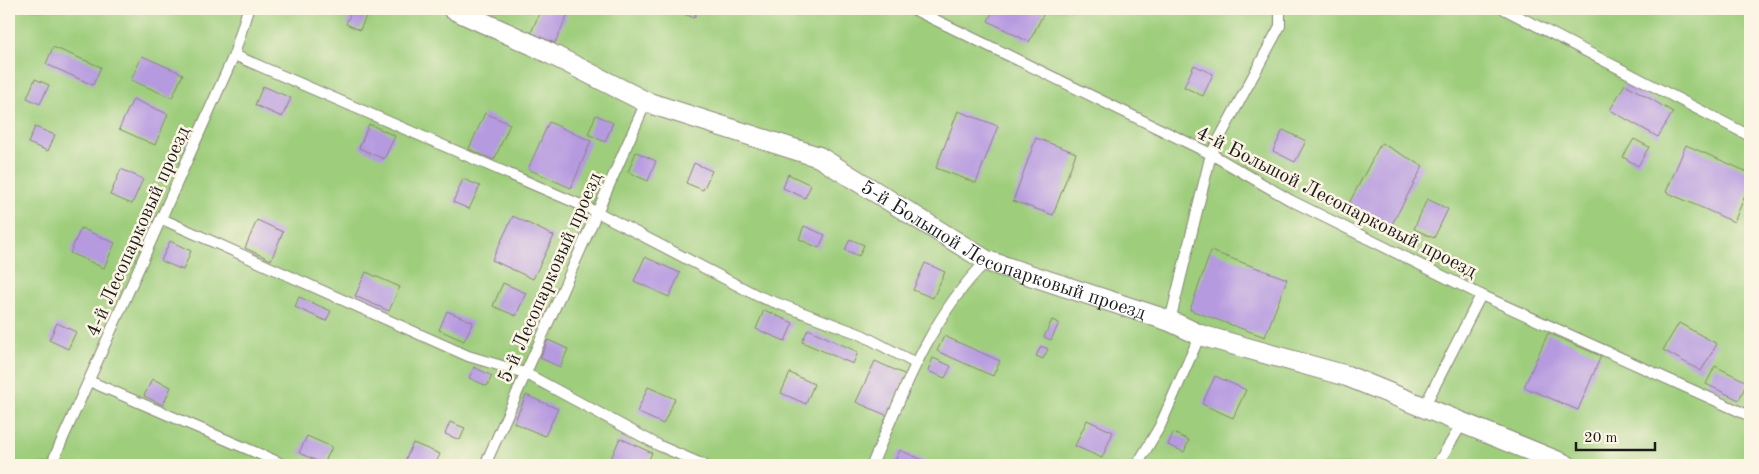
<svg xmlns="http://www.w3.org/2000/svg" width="1759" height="474" font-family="'Old Standard TT',serif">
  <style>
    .green { fill: #9ece7c; stroke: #5d754c }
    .building { fill: #b69ae0 }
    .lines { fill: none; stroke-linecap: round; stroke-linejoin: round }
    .service-casing { stroke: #888476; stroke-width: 12 }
    .minor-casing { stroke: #888476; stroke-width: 22 }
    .service { stroke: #fff; stroke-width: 10 }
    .minor { stroke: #fff; stroke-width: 20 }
    .labels { text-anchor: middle; stroke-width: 5; stroke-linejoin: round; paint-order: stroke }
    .street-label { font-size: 20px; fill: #1c1c1c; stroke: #fcf5e5 }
  </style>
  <rect width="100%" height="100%" fill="#fcf5e5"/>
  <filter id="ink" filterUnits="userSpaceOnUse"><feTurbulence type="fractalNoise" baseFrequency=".02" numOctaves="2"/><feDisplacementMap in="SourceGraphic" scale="10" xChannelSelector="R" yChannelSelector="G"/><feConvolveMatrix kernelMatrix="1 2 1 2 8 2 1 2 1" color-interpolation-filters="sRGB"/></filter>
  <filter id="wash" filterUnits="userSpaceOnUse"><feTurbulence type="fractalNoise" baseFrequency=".0096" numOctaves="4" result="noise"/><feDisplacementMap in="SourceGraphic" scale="20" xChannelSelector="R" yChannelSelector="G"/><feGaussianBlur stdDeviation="1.12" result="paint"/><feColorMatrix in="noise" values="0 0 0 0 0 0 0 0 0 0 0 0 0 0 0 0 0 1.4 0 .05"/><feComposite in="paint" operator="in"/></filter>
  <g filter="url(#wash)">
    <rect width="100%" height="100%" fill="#f3ebd1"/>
    <rect class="green" x="9" y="9" width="1741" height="456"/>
    <g id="blocks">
      <g class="building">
        <path d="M352,9L367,14L360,30L346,24Z"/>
        <path d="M541,9H570L555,43L531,33Z"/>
        <path d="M672,9H698L694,18Z"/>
        <path d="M994,9H1040L1045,11L1029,42L988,21Z"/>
        <path d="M53,47L101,67L93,85L46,64Z"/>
        <path d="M142,56L183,74L172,98L131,80Z"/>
        <path d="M1194,65L1213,74L1203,96L1184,87Z"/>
        <path d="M35,79L49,85L40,104L27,98Z"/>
        <path d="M1625,84L1673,112L1658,137L1610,110Z"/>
        <path d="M263,86L291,98L282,117L255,105Z"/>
        <path d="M133,99L168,114L155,145L119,129Z"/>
        <path d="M958,111L998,126L976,183L936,168Z"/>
        <path d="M485,113L510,124L494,160L469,149Z"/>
        <path d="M596,115L613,123L605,142L588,134Z"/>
        <path d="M549,122L591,141L571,188L528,169Z"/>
        <path d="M369,124L395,136L384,159L359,148Z"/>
        <path d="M35,127L55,135L48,151L28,143Z"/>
        <path d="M1283,130L1306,141L1295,162L1273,151Z"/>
        <path d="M1036,138L1076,153L1053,215L1013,201Z"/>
        <path d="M1634,139L1649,147L1638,166L1623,157Z"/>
        <path d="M1381,143L1423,166L1390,228L1348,205Z"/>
        <path d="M1686,145L1750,173V184L1734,222L1666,192Z"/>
        <path d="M636,152L656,161L648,181L628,172Z"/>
        <path d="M694,163L712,171L703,190L686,183Z"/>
        <path d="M121,169L143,179L132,204L110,195Z"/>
        <path d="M788,174L811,185L805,198L783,188Z"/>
        <path d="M463,179L480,186L469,209L453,202Z"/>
        <path d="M1427,199L1448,209L1434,238L1414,229Z"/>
        <path d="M513,216L554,236L533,279L492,260Z"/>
        <path d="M257,220L283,232L271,260L245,248Z"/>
        <path d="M804,226L825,235L819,248L799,239Z"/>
        <path d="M81,228L115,243L104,268L70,253Z"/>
        <path d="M850,239L864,245L859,256L845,250Z"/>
        <path d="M170,241L191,251L183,270L161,261Z"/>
        <path d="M1211,251L1287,279L1265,337L1190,310Z"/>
        <path d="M645,257L680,273L669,297L634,281Z"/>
        <path d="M925,263L945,272L933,298L913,290Z"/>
        <path d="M366,272L400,287L389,311L355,296Z"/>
        <path d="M503,283L526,293L516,316L493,306Z"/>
        <path d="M299,297L331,311L326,321L295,307Z"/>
        <path d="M764,310L793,323L785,341L756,329Z"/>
        <path d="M447,311L473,322L464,341L439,330Z"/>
        <path d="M1052,320L1059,323L1051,340L1044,337Z"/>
        <path d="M57,323L76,332L68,349L49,340Z"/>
        <path d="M1679,323L1717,344L1701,371L1663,350Z"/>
        <path d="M808,329L858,352L853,364L802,342Z"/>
        <path d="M1548,333L1601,356L1578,410L1524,387Z"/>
        <path d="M944,336L1000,361L993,376L937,351Z"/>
        <path d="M548,340L568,349L560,367L540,358Z"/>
        <path d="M1041,346L1048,349L1043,359L1036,356Z"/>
        <path d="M933,358L951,366L945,378L928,371Z"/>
        <path d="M875,361L906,375L888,416L856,402Z"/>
        <path d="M1715,366L1747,382L1739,400L1706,384Z"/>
        <path d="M474,367L492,376L487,386L469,378Z"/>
        <path d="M790,373L814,384L806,404L781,393Z"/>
        <path d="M1215,376L1246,390L1233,418L1202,404Z"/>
        <path d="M152,379L171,387L163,405L144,396Z"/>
        <path d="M648,387L675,399L663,424L637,412Z"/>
        <path d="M526,395L558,409L545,436L514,423Z"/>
        <path d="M1087,420L1113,432L1102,458L1075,446Z"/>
        <path d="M450,422L465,428L460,440L445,434Z"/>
        <path d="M1173,433L1189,440L1184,452L1168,445Z"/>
        <path d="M307,436L332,447L324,464L299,453Z"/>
        <path d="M620,438L652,453L646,465H615L609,463Z"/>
        <path d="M413,443L440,454L435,465L404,463Z"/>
        <path d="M900,450L934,465H893Z"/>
      </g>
    </g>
  </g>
  <g filter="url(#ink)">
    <use href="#blocks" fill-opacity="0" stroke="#888476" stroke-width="1"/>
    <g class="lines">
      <defs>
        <g id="service">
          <path d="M913,9L1211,154L1290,200L1481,295L1750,416"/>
          <path d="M1504,9L1750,136"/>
          <path d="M234,55L597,212L758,296L862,335L915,363"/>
          <path d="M162,219L468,356L525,373L660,446L704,465"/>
          <path d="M1170,321L1211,154L1280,26V9"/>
          <path d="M89,381L285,465"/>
          <path d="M1424,407L1481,295"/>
          <path d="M51,465L234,55L248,9"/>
          <path d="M485,465L646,102"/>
          <path d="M872,465C901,396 932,313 987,261"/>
          <path d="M1137,465L1160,426L1200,335"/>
          <path d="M1437,465L1463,422"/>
        </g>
        <g id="minor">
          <path id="s1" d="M453,9L533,45L646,102L819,157L987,261L1170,321L1200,335L1347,376L1566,465"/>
        </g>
      </defs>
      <use href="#service" class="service-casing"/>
      <use href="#minor" class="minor-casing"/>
      <use href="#service" class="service"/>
      <use href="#minor" class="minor"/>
    </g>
  </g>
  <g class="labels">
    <g class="street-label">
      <text transform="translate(1337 201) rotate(27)" y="7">4-й Большой Лесопарковый проезд</text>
      <text transform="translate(137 231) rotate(-66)" y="7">4-й Лесопарковый проезд</text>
      <text dy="7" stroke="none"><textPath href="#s1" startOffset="604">5-й Большой Лесопарковый проезд</textPath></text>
      <text transform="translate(549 277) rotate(-66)" y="7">5-й Лесопарковый проезд</text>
    </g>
  </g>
  <rect width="1759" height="474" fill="none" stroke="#fcf5e5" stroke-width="30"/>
  <path d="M1576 442v8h79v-8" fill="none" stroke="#1c1c1c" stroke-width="2.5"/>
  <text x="1584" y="442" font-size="15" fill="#1c1c1c" stroke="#fcf5e5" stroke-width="4" paint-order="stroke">20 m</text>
</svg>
